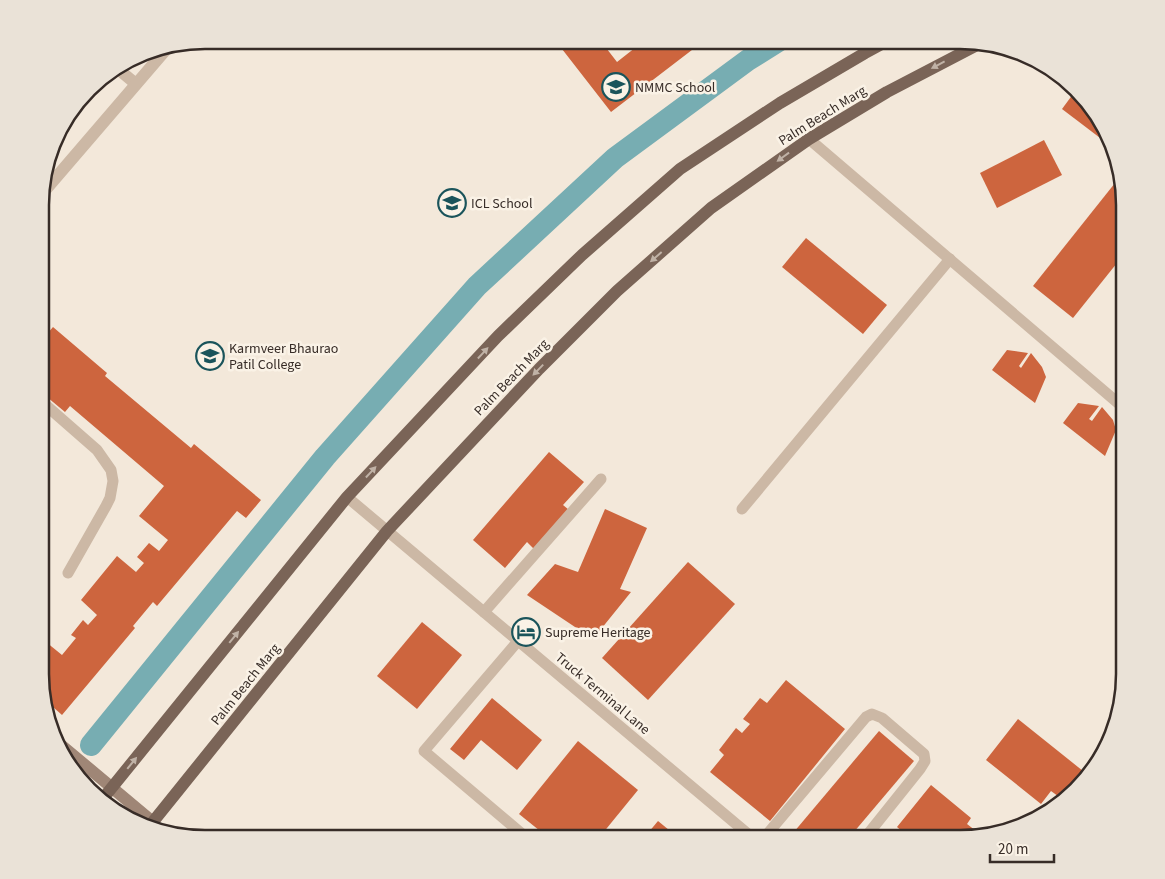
<svg xmlns="http://www.w3.org/2000/svg" width="1165" height="879" font-family="'Source Sans 3',sans-serif">
  <style>
    .lines { fill: none; stroke-linecap: round; stroke-linejoin: round }
    .canal { stroke: #77adb2; stroke-width: 22 }
    .building { fill: #cd653e }
    .lane { stroke: #ccb8a5; stroke-width: 11 }
    .street { stroke: #ccb8a5; stroke-width: 12 }
    .secondary { stroke: #9f8676; stroke-width: 12 }
    .primary { stroke: #7a6457; stroke-width: 12 }
    .oneway { fill: #c0b2a6 }
    .labels { text-anchor: middle; stroke-width: 5; stroke-linejoin: round; paint-order: stroke }
    .poi-label { font-size: 14px; fill: #372c27; stroke: #faf2e6; text-anchor: start }
    .street-label { font-size: 14px; fill: #372c27; stroke: #faf2e6 }
    .rim { fill: none; stroke: #372c27; stroke-width: 2.5 }
  </style>
  <rect width="100%" height="100%" fill="#f3e8da"/>
  <g class="lines">
    <path class="canal" d="M91,745L325,457L477,286L615,158L748,60L780,40"/>
  </g>
  <g class="building">
    <path d="M555,40H600L617,62L645,40H705L611,112Z"/>
    <path d="M1076,90L1108,132L1112,147L1062,109Z"/>
    <path d="M1044,140L1062,175L997,208L980,173Z"/>
    <path d="M1119,178L1125,205V253L1073,318L1033,286Z"/>
    <path d="M806,238L887,305L863,334L782,267Z"/>
    <path d="M53,327L107,373L105,376L191,448L194,444L261,500L246,518L237,511L157,606L153,602L133,626L135,628L62,715L44,699L40,685V648L46,642L62,655L76,638L71,635L83,620L88,625L97,615L81,600L117,556L136,572L144,563L137,557L149,543L159,551L168,540L139,516L164,486L70,406L65,412L41,392V341Z"/>
    <path d="M1007,350L1028,353L1019,366L1021,368L1031,353L1042,367L1046,377L1035,403L992,370Z"/>
    <path d="M1078,403L1099,406L1089,419L1092,421L1102,407L1113,420L1116,430L1105,456L1063,423Z"/>
    <path d="M549,452L584,482L563,505L569,510L534,549L527,542L505,568L473,540Z"/>
    <path d="M605,509L647,528L620,589L631,592L593,639L527,595L555,564L578,572Z"/>
    <path d="M688,562L735,604L648,700L602,658Z"/>
    <path d="M422,622L462,655L417,709L377,676Z"/>
    <path d="M786,680L845,729L770,821L710,772L724,755L719,750L736,728L742,733L750,724L743,719L760,698L767,703Z"/>
    <path d="M492,698L542,740L517,770L481,740L464,760L450,749Z"/>
    <path d="M1018,719L1083,771L1062,799L1051,791L1041,804L986,760Z"/>
    <path d="M879,731L914,761L848,839H788Z"/>
    <path d="M578,741L638,790L598,839H550L519,814Z"/>
    <path d="M931,785L971,818L967,824L980,834L960,839H911L897,827Z"/>
    <path d="M658,821L680,839H643Z"/>
  </g>
  <g class="lines">
    <g class="lane">
      <path d="M809,139L1125,409"/>
      <path d="M41,401L97,450L111,470L113,481L110,498L106,506L68,573"/>
      <path d="M347,497L754,839"/>
      <path d="M742,509L950,259"/>
      <path d="M484,612L601,479"/>
      <path d="M518,641L424,751L528,839"/>
      <path d="M763,839L866,717L872,714L882,718L924,754L925,761L920,769L864,839"/>
    </g>
    <g class="street">
      <path d="M118,69L136,84"/>
      <path d="M41,195L169,46"/>
    </g>
    <path class="secondary" d="M55,740L153,822"/>
    <g class="primary">
      <path d="M101,801L347,497L498,336L582,255L680,169L780,103L865,53L889,40"/>
      <path d="M148,828L387,531L539,369L617,291L711,208L809,139L887,92L981,43"/>
    </g>
  </g>
  <defs><path id="oneway-solid" d="M-6-.8H1V-3.2L6.5 0L1 3.2V.8H-6Z" transform="scale(1.25)"/></defs>
  <g class="oneway">
    <use href="#oneway-solid" transform="translate(938 65) rotate(152)"/>
    <use href="#oneway-solid" transform="translate(783 157) rotate(144)"/>
    <use href="#oneway-solid" transform="translate(656 257) rotate(139)"/>
    <use href="#oneway-solid" transform="translate(483 353) rotate(-47)"/>
    <use href="#oneway-solid" transform="translate(538 370) rotate(134)"/>
    <use href="#oneway-solid" transform="translate(371 472) rotate(-47)"/>
    <use href="#oneway-solid" transform="translate(234 637) rotate(-51)"/>
    <use href="#oneway-solid" transform="translate(132 763) rotate(-51)"/>
  </g>
  <defs>
    <symbol id="school-ring" viewBox="-11 -11 22 22"><circle r="9.5" fill="#faf2e6" stroke="#1a545b" stroke-width="1.5"/><path d="M0-5L7-2L0 1L-7-2ZM-4 1L0 2.5L4 1V4Q0 6-4 4Z" fill="#1a545b"/></symbol>
    <symbol id="university-ring" viewBox="-11 -11 22 22"><circle r="9.5" fill="#faf2e6" stroke="#1a545b" stroke-width="1.5"/><path d="M0-5L7-2L0 1L-7-2ZM-4 1L0 2.5L4 1V4Q0 6-4 4Z" fill="#1a545b"/></symbol>
    <symbol id="hotel-ring" viewBox="-11 -11 22 22"><circle r="9.5" fill="#faf2e6" stroke="#1a545b" stroke-width="1.5"/><path d="M-6-4.5h1.5V1H6V5H4.5V3h-9V5H-6ZM-4 0a1.8 1.8 0 1 1 3.6 0ZM.5 0V-2.5h3Q6-2.5 6 0Z" fill="#1a545b"/></symbol>
  </defs>
  <g fill-rule="evenodd">
    <use href="#school-ring" x="600" y="71" width="32" height="32"/>
    <use href="#school-ring" x="436" y="187" width="32" height="32"/>
    <use href="#university-ring" x="194" y="340" width="32" height="32"/>
    <use href="#hotel-ring" x="510" y="616" width="32" height="32"/>
  </g>
  <g class="labels">
    <g class="poi-label">
      <text x="635" y="92">NMMC School</text>
      <text x="471" y="208">ICL School</text>
      <text x="229" y="353">Karmveer Bhaurao<tspan x="229" dy="16">Patil College</tspan></text>
      <text x="545" y="637">Supreme Heritage</text>
    </g>
    <g class="street-label">
      <text transform="translate(822 115) rotate(-32)" y="5">Palm Beach Marg</text>
      <text transform="translate(511 377) rotate(-46)" y="5">Palm Beach Marg</text>
      <text transform="translate(245 684) rotate(-51)" y="5">Palm Beach Marg</text>
      <text transform="translate(603 693) rotate(40)" y="5">Truck Terminal Lane</text>
    </g>
  </g>
  <path d="M0 0H1165V879H0ZM205 49H960A156 156 0 0 1 1116 205V674A156 156 0 0 1 960 830H205A156 156 0 0 1 49 674V205A156 156 0 0 1 205 49Z" fill="#eae2d7" fill-rule="evenodd"/>
  <path class="rim" d="M205 49H960A156 156 0 0 1 1116 205V674A156 156 0 0 1 960 830H205A156 156 0 0 1 49 674V205A156 156 0 0 1 205 49Z"/>
  <path d="M990 854v8h64v-8" fill="none" stroke="#372c27" stroke-width="2.5"/>
  <text x="998" y="854" font-size="15" fill="#372c27" stroke="#faf2e6" stroke-width="4" paint-order="stroke">20 m</text>
</svg>
